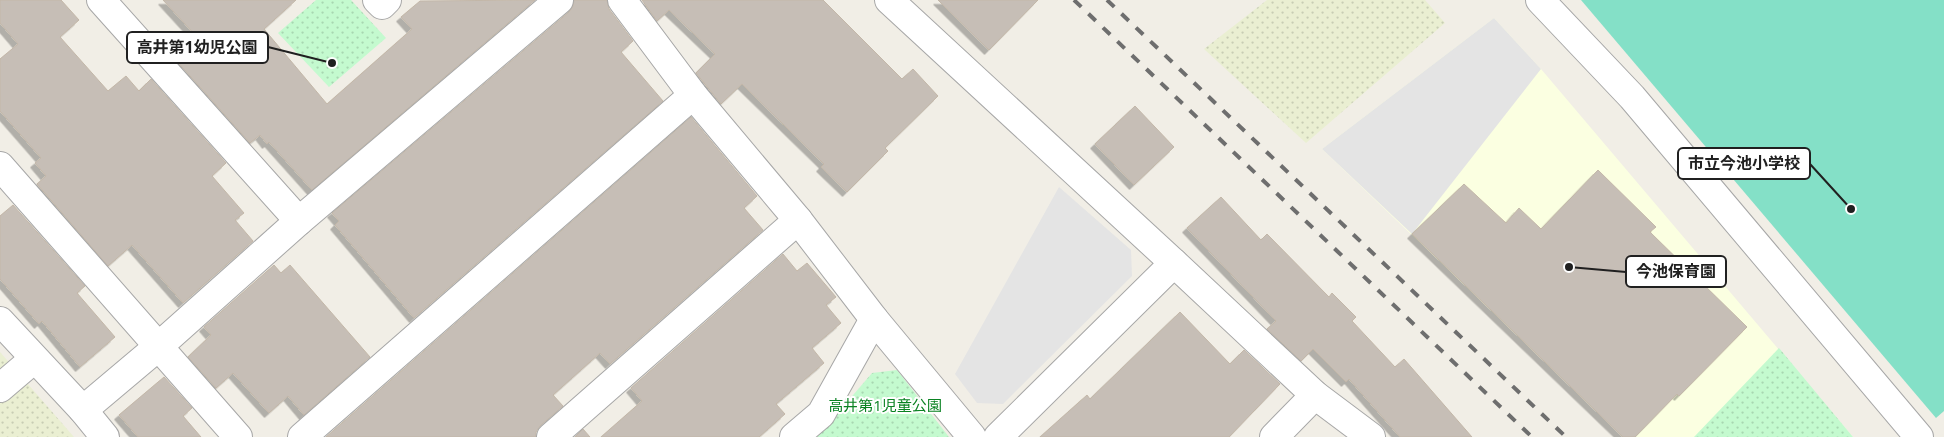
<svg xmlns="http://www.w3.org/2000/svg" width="1944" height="437" font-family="'Open Sans','Noto Sans JP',sans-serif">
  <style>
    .education { fill: #fbffe1 }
    .farmland { fill: url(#farmland-dots) }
    .park { fill: url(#park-dots) }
    .pitch { fill: #84e0c7 }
    .parking { fill: #e4e4e4 }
    .building { fill: #c6beb6; stroke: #c3b7a8; filter: url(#shadow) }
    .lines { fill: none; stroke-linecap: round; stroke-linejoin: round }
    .street-casing { stroke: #a7a7a7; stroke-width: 30 }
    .street { stroke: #fff; stroke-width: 28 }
    .rail { stroke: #6e6e6e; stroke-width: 4; stroke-dasharray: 10 10; stroke-linecap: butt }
    .labels { text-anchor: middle; stroke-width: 4; stroke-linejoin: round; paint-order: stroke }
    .park-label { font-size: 15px; fill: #0a8222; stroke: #fff }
    .leader { fill: none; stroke: #202020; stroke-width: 2 }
    .callout-dot { fill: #202020; stroke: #fff; stroke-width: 2 }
    .callout { fill: #fff; stroke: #202020; stroke-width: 2 }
    .callout-label { font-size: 16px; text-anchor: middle; font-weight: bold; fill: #202020 }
  </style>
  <defs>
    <pattern id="farmland-dots" width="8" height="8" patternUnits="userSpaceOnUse" patternTransform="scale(1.25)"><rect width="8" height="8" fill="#eaefd2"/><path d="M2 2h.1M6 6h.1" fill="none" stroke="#c8cdb4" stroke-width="1.8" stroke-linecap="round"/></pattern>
    <pattern id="park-dots" width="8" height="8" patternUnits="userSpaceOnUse" patternTransform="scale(1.25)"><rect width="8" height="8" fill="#c4facf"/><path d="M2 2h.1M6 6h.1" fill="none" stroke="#a8d6b1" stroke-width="1.8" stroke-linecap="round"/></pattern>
    <filter id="shadow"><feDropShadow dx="-4.5" dy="4.5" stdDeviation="0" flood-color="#0004"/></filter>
  </defs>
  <rect width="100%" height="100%" fill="#f1eee6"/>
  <path class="education" d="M1494,18L1541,69L1853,437H1623L1322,149Z"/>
  <g class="farmland">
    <path d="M1267,0H1425L1445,23L1306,143L1204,49Z"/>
    <path d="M0,352L74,437H0Z"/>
  </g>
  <g class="park">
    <path d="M316,0H351L386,38L329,87L278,33Z"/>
    <path d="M1779,348L1853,437H1694Z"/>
    <path d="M897,370L949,437H817L872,373Z"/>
  </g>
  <path class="pitch" d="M1581,0H1944V411L1936,418Z"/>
  <g class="parking">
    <path d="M1494,18L1541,69L1412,234L1322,149Z"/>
    <path d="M1059,187L1131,250L1132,276L1003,404L977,403L955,374Z"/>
  </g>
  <g class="building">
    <path d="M0,0H61L79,20L60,37L108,91L126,76L139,91L151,79L226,163L212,176L244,213L235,220L253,241L183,303L132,245L108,266L37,184L46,176L35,163L41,158L0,111V59L18,44L0,23Z"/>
    <path d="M163,0H296L264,29L327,104L412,29L401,17L420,1L535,0L312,190L269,142L267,144L260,135L250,143L174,58L196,36Z"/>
    <path d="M574,0H607L609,9L633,41L621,52L663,101L414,318L335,225L339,221L332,213L569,12L573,6Z"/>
    <path d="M642,0H823L902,79L913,69L938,96L885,148L888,151L847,192L821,167L824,164L742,84L721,104L696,73L715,54L669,10L657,21Z"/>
    <path d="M938,0H1038L989,50Z"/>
    <path d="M1135,106L1174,147L1134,185L1095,144Z"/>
    <path d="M691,117L757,196L744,208L763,230L610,364L600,353L553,395L563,406L540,426L536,432V437H326Z"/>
    <path d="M1598,170L1656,227L1650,232L1747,327L1679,396L1677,394L1635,437H1623L1412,234L1464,184L1506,223L1519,208L1541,229Z"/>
    <path d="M1221,197L1261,240L1267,234L1329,297L1332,293L1356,317L1352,321L1395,367L1404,359L1472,437H1400L1349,379L1346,382L1313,349L1301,361L1267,329L1276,321L1187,228Z"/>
    <path d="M13,205L85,286L77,293L115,337L80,367L42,321L39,324L0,279V216Z"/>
    <path d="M783,254L797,271L807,263L836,297L826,305L841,323L812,348L824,363L776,404L785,414L759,437H601L642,401L631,388Z"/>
    <path d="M274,265L281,273L290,265L370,357L304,415L288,396L269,413L233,373L216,388L188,357L211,335L204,327Z"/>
    <path d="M1180,312L1230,364L1244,350L1280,384L1229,437H1040L1087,395L1090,399Z"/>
    <path d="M164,377L192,408L183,416L201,437H138L119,415Z"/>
    <path d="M583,429L590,437H575Z"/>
  </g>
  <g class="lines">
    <defs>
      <g id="street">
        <path d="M101,0L299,221"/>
        <path d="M377,0L382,5L387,0"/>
        <path d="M622,0L693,95L798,220L874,319L972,437"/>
        <path d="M889,0L1174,263L1315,395L1371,437"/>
        <path d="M1540,0L1632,97L1919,437"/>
        <path d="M0,166L238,437"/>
        <path d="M0,321L83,410L105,437"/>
        <path d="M0,388L34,359"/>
        <path d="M83,410L159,346L299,221L559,0"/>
        <path d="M302,437L693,95"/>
        <path d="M551,437L798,220"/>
        <path d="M794,437L821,414L874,319"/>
        <path d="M998,437L1174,263"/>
        <path d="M1274,437L1315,395"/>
      </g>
    </defs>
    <use href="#street" class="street-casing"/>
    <use href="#street" class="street"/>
    <g class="rail">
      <path d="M1074,0L1532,437"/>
      <path d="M1107,0L1566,437"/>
    </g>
  </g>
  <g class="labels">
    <g class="park-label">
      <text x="885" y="411">高井第1児童公園</text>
    </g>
  </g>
  <path class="leader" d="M332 63L268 47M1851 209L1810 164M1569 267L1626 272"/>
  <g class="callout-dot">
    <circle cx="332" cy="63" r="5"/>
    <circle cx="1851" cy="209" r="5"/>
    <circle cx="1569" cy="267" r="5"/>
  </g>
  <g class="callout">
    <rect x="127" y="32" width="141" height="31" rx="5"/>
    <rect x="1678" y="148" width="132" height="31" rx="5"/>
    <rect x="1626" y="256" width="100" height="31" rx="5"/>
  </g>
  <g class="callout-label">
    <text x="197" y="53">高井第1幼児公園</text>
    <text x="1744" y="169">市立今池小学校</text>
    <text x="1676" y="277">今池保育園</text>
  </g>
</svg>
